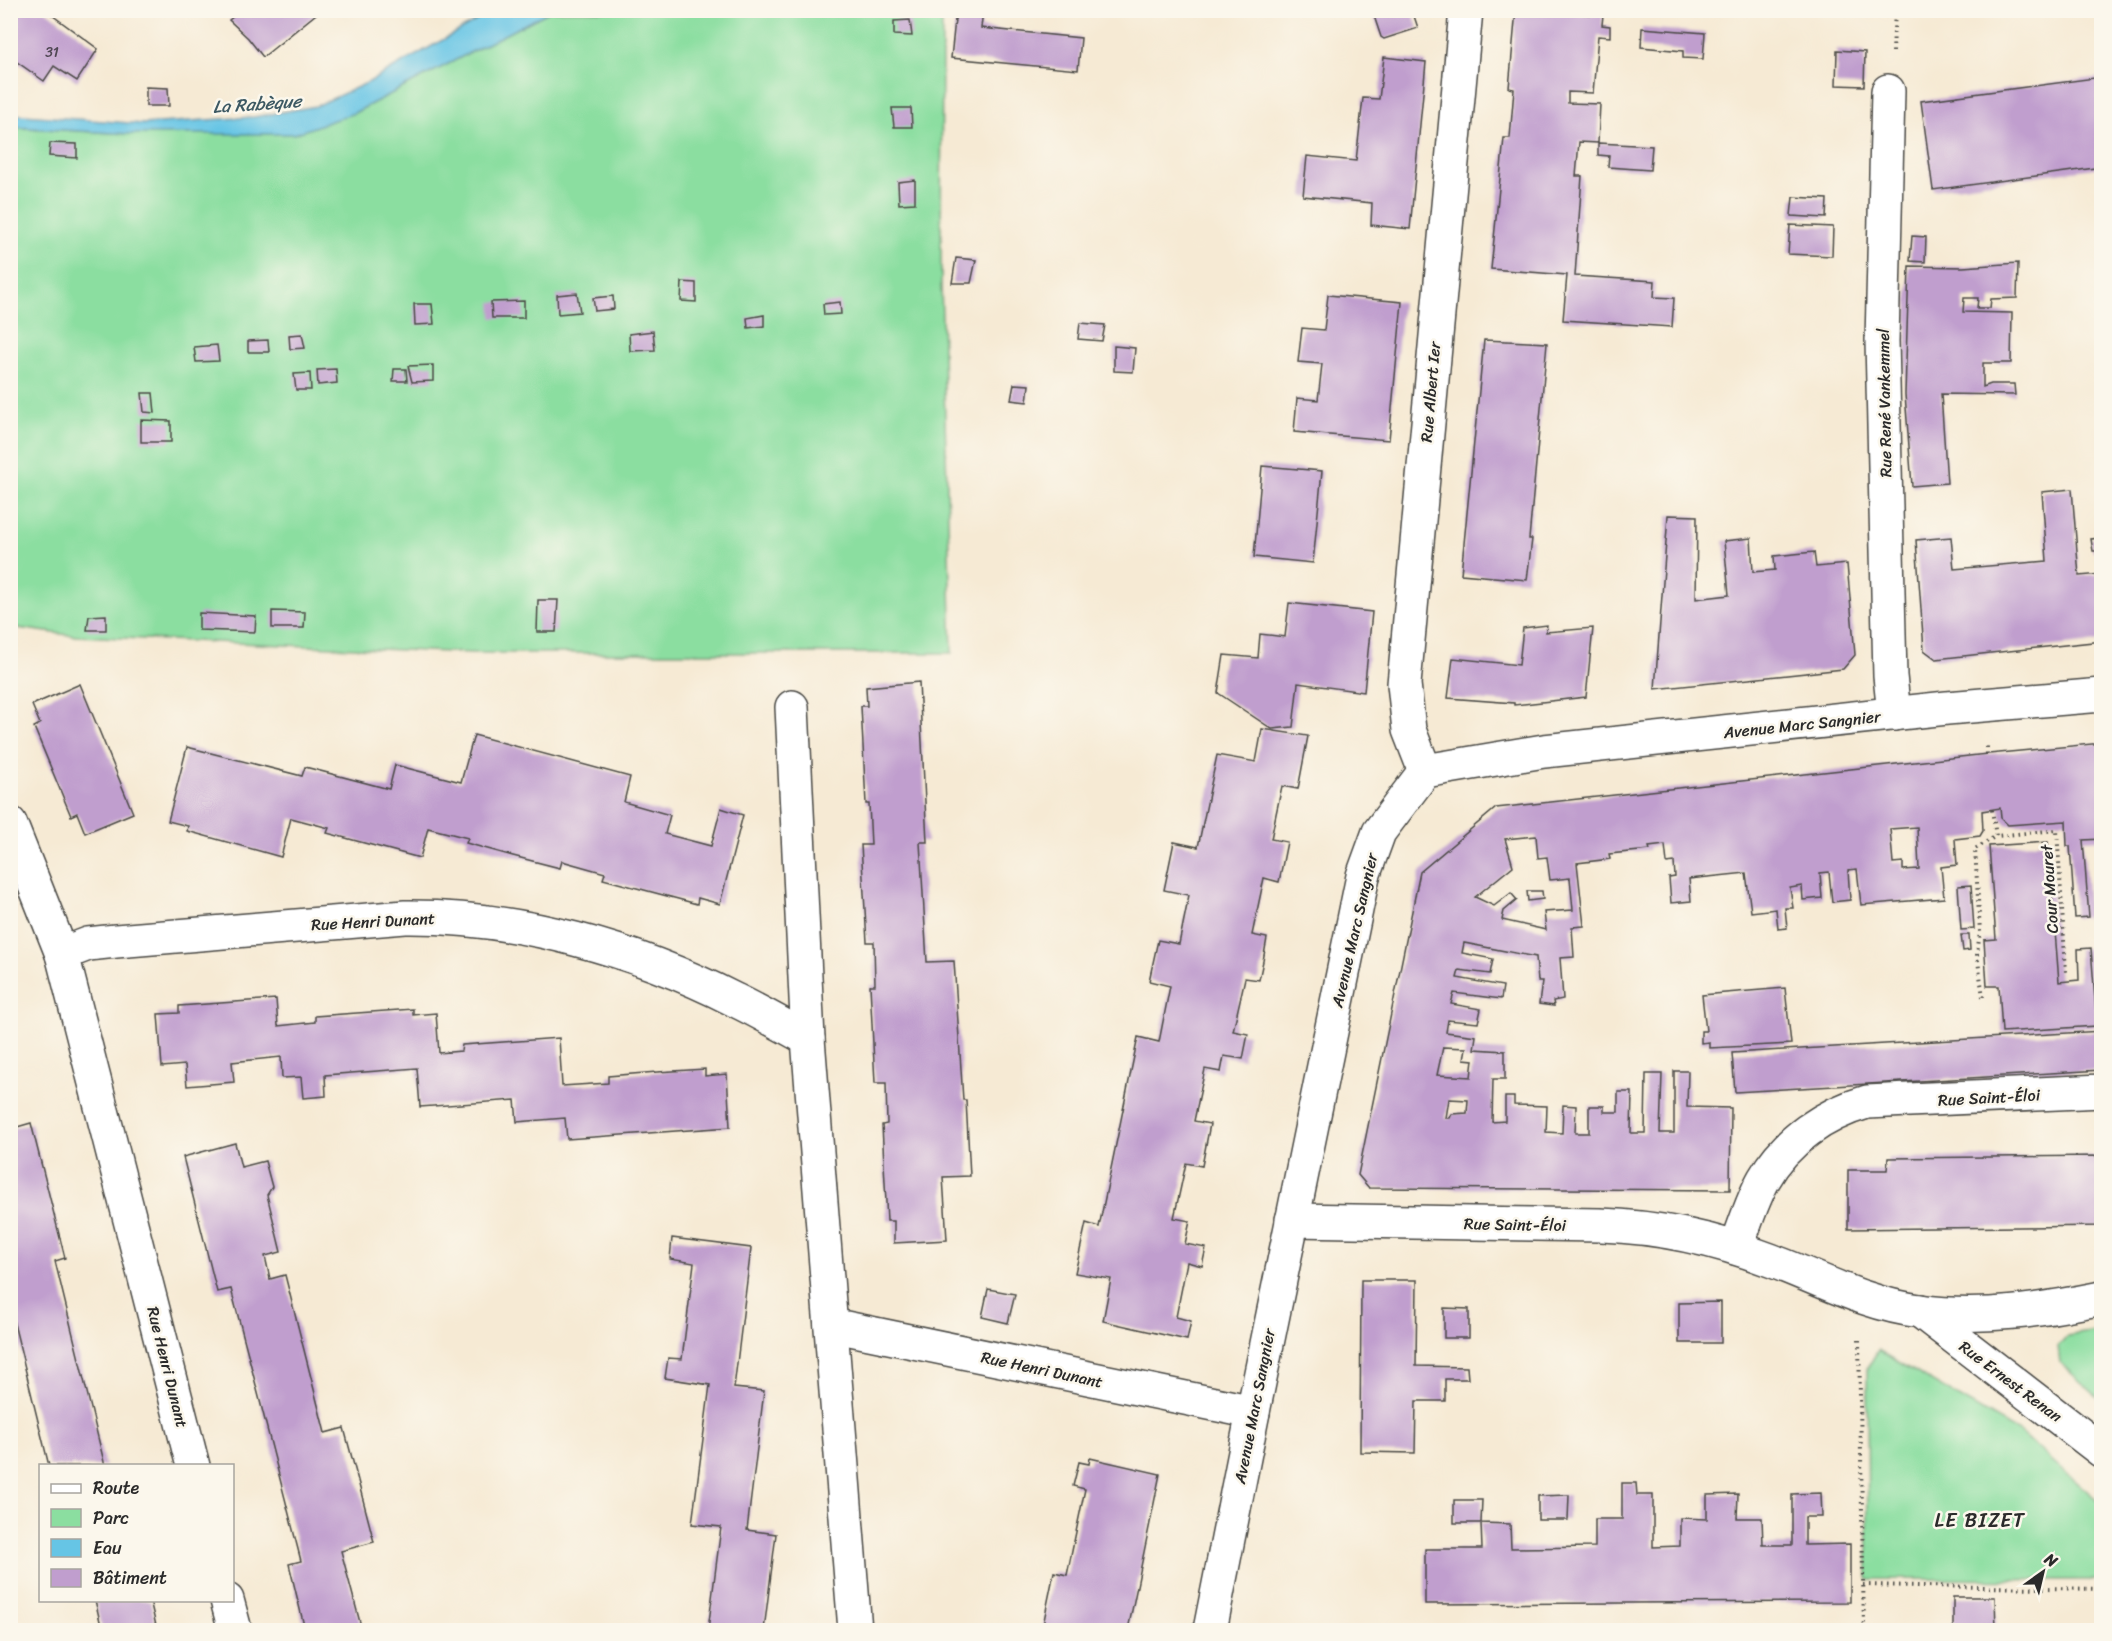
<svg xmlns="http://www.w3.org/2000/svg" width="2112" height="1641" font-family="Sriracha,sans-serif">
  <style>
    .green { fill: #8bdea0; stroke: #5b8466; stroke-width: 1.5 }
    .water { fill: #66c5e5; stroke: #487888; stroke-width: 1.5 }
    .building { fill: #c09ece; fill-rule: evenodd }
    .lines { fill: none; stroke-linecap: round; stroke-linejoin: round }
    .street-casing { stroke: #494844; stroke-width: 36 }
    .path { stroke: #494844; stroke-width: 4; stroke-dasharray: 1.5 4.5; stroke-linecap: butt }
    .street { stroke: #fff; stroke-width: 33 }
    .labels { text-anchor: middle; stroke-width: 5; stroke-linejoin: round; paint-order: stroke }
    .number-label { font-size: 14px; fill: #504854 }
    .street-label { font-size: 16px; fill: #2b2b2b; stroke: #fbf7ec }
    .water-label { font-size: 18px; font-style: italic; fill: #3d5963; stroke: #fbf7ec }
    .quarter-label { font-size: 20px; letter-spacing: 1.5px; fill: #2b2b2b; stroke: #fbf7ec }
  </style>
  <rect width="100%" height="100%" fill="#fbf7ec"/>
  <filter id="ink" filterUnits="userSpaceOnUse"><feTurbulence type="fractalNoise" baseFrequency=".0167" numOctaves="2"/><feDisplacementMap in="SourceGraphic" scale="12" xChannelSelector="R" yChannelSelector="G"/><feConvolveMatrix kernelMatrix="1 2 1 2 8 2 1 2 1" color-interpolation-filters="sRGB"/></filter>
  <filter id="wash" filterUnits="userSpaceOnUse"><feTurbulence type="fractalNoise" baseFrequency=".008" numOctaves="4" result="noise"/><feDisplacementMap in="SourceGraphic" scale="24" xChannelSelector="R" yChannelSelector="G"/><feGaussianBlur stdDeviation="1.35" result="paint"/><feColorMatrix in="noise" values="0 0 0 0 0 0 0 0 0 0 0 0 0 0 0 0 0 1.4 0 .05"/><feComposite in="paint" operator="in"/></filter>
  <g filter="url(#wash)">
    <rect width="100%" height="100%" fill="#f6ead4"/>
    <g class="green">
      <path d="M550,11H942L941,284L952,653H472L76,636L11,627L10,127L130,134L354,113Z"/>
      <path d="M2101,1330H2102L2101,1400L2060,1363L2058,1346L2067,1336Z"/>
      <path d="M1878,1350L2020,1433L2101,1503V1580L1868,1579L1867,1369Z"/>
    </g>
    <path class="water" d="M495,10L550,11L354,113L294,134H130L11,127V114L143,124L254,117L316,106L369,82Z"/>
    <g id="blocks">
      <g class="building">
        <path d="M10,10H45L98,49L77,81L54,66L44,81L10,57Z"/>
        <path d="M242,10H321L263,57L248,38L229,20Z"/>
        <path d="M956,10H983L981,28L1081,38L1078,70L951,58Z"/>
        <path d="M1372,10H1412L1418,28L1384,39L1381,37Z"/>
        <path d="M1516,10H1575V14L1603,15L1602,25L1610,26V37L1598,36L1593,93L1568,92V103L1600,104L1598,143L1579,142L1576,176H1582L1575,276L1655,281L1654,297L1674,298L1672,327L1563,320L1567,275L1491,269L1504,138H1510L1514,89L1509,88Z"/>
        <path d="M910,20L912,36L894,35V21Z"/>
        <path d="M1642,28L1705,33L1703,59L1683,58V51L1641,47Z"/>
        <path d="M1837,50L1865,52L1864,86L1836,85Z"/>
        <path d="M1384,57L1426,62L1410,229L1371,225L1372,203L1303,196L1307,156L1356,161L1363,98L1379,99Z"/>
        <path d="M2102,77V167L1933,190L1921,101Z"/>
        <path d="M146,87L168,88L169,106H146Z"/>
        <path d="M892,108H911L912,127H894Z"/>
        <path d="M50,143L77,144V158L49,156Z"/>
        <path d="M1598,143L1652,146L1650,170L1608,167L1609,156L1598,155Z"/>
        <path d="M915,180V203L899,204L898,182Z"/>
        <path d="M1793,197L1827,199L1826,218L1791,216Z"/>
        <path d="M1790,225L1833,227L1832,256L1788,254Z"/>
        <path d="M1912,236L1926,237L1925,262L1910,261Z"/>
        <path d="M956,258L976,260L971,283H952Z"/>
        <path d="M2018,263L2017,298L1991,299L1990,308H1977L1978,298H1964L1963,312L2012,313L2011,363H1983V387L1991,384H2014L2015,395L1941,394L1947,483L1912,486L1905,394L1909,266L1963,267Z"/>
        <path d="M682,282L696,283V302L681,301Z"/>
        <path d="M577,293L580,312L558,314L557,295Z"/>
        <path d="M1328,295L1402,302L1389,440L1294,432L1297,398L1318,400L1322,364L1298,362L1302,328L1324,330Z"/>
        <path d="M613,296L614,309L595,311L593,298Z"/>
        <path d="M524,301V318H492L491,302Z"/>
        <path d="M840,302L841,314L824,315L823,304Z"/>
        <path d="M414,304H432L434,324L415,325Z"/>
        <path d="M764,315V326L748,328L747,318Z"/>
        <path d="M1080,323L1105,325L1102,341L1078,339Z"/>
        <path d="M653,331L655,350L630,351L629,334Z"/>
        <path d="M302,334L305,348L290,349L289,335Z"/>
        <path d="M268,340L269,352H248V341Z"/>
        <path d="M1484,340L1547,343L1529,539H1532L1527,580L1461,574Z"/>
        <path d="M217,345L219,361L196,362L194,347Z"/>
        <path d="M1114,346L1135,348L1133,372L1114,371Z"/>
        <path d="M433,365V381L412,382L408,366Z"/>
        <path d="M336,369L337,383L318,385L317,370Z"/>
        <path d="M394,369H406L407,381H393Z"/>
        <path d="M310,373L311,390H296L294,374Z"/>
        <path d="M1014,384L1029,385L1027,402L1011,400Z"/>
        <path d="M142,393H153L155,413L144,412Z"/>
        <path d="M141,420L171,421V442H141Z"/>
        <path d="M1262,466L1322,471L1313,563L1254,557Z"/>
        <path d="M2072,489L2079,576L2102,574V641L1936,659L1924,650L1916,540L1951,537L1954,569L2047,561L2042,492Z"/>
        <path d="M2102,502V551H2093L2091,539L2100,538L2097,503Z"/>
        <path d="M1668,515L1697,516L1696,599L1729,595L1724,541L1751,538L1753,572L1775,570L1774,556L1814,552L1816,567L1847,564L1855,655L1843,669L1655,689Z"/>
        <path d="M538,600H558L556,632H537Z"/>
        <path d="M1289,603L1372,612L1364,692L1298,683L1293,727L1272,729L1218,693L1224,655L1258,658L1260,634L1285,637Z"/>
        <path d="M272,611L305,612L304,628H272Z"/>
        <path d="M199,613L256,616L255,632L199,630Z"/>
        <path d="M106,615V630H87L89,616Z"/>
        <path d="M1547,625L1546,632L1593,628L1586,697L1514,705V703L1448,698L1453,658L1519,665L1523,628Z"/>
        <path d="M919,682L927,842H920L927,962L954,961L963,1100H966L970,1176L943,1177L947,1240L894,1243V1221H887L882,1125L887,1124L886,1083H875L870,985H875L874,942H867L861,845H871L869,804H866L861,706H867L866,687Z"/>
        <path d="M80,684L133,813L85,833L77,813L71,816L34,727L40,724L32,705Z"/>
        <path d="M1262,729L1308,736L1298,789L1282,786L1276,814L1271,839L1287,842L1279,882L1264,878L1252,935L1267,938L1263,961L1259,980L1245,978L1233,1031L1248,1034L1243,1059L1224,1056L1221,1072L1205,1069L1194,1121L1210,1124L1202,1166L1186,1163L1174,1218L1190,1221L1185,1244L1206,1248L1202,1266L1187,1262L1176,1317L1191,1321L1187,1340L1103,1321L1111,1279L1075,1273L1086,1223L1099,1227L1138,1037L1159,1042L1170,986L1149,981L1158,940L1179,944L1189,895L1164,890L1174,842L1198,847L1217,755L1256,762Z"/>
        <path d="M474,735L630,777L624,802L670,815L665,834L711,846L721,808L743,815L720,904L698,898L697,904L603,879L605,873L562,861L560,868L513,856L466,843L468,838L428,828L420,858L327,833L329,828L291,818L281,857L187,831L188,826L168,821L187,747L302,776L305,767L389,789L395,765L461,782Z"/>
        <path d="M2102,743V839L2083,840L2089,917L2075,918L2070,846H2067L2066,821L2008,825L2001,818L2000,808L1982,811L1983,831L1980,836L1955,839L1957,865L1941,867L1944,898L1861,905L1857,869L1848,870L1850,900L1832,902L1829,872L1820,873L1822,898L1803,900L1802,886L1790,888L1793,908H1785L1787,928L1778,929L1776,909L1751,912L1746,873L1689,879L1691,901L1671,903L1669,878L1675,877L1674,862L1667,863L1665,845L1649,847L1650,850L1609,854L1610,859L1577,863L1584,926L1572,927L1574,957L1560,958L1563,999L1553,1001L1554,1006L1539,1004L1542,981H1538L1536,957L1464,943L1462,953L1493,959L1490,974L1459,970L1457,978L1503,986L1501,999L1454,993L1451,1004L1481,1009L1478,1023L1448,1020L1446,1032L1476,1036L1474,1049L1505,1051V1079H1493L1492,1122L1505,1121V1097H1514V1105L1547,1106L1546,1132L1562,1133L1563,1105L1576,1106L1575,1133H1589V1106H1604V1112H1618V1092H1632L1631,1133H1645L1646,1074H1662L1660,1133H1674V1071H1688L1687,1107L1731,1108L1730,1190L1369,1188L1358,1175L1420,872L1496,808L1978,755ZM1917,827L1919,869L1903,870V862L1893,863L1890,829ZM1536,836L1538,858L1547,857L1550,880L1570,878L1573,910L1544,912L1546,930L1502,920L1504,911L1517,900L1511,893L1494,906L1475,897L1513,866L1505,839ZM1443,1047L1466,1048L1464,1059L1473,1060L1471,1077L1437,1075ZM1449,1099L1468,1100L1467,1113L1452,1114L1450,1118H1446Z"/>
        <path d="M2048,842L2059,982L2079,980L2078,949L2091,948L2097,1026L2002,1032L1999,986H1987L1984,940L1996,939L1989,846Z"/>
        <path d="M1971,885L1974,929L1961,930L1958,886Z"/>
        <path d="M1527,891H1542L1543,899L1528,901Z"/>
        <path d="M1961,935H1969L1970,950L1963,951Z"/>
        <path d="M1785,988L1791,1044L1709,1048V1042L1701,1043V1031H1706L1702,995Z"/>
        <path d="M276,999L278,1026L315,1022V1016L413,1009V1015L436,1013L439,1053L461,1051L462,1045L559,1038L562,1086L608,1083V1076L657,1072L705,1069V1076L727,1074L730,1127L567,1139L565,1118L517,1122L515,1100L420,1107L417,1068L325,1075L326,1096L303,1098L301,1077L282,1078L281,1057L232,1062L234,1082L187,1086L185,1065L162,1067L158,1014L179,1013V1006Z"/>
        <path d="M2102,1031V1070L1735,1092L1732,1053Z"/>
        <path d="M31,1123L65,1258L55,1261L105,1466H49L10,1307V1272L12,1271L10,1264V1129Z"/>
        <path d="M235,1143L241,1167L265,1161L272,1187L267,1195L281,1252L265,1256L270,1279L285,1275L325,1433L344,1428L356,1473L374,1542L341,1551L362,1630H305L289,1564L301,1561L249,1358L231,1289L217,1292L183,1157Z"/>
        <path d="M2102,1156V1226L1848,1229V1170H1887L1888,1158Z"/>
        <path d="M672,1238L751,1248L734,1388L764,1391L747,1530L776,1534L764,1630H708L721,1527L692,1524L710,1385L665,1378L668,1358L682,1359L694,1263L670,1259Z"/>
        <path d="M1361,1280H1417L1416,1366L1467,1367L1468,1379H1445V1401H1416L1415,1453L1360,1452Z"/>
        <path d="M988,1289L1015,1294L1008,1323L982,1317Z"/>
        <path d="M1721,1302V1343H1679V1303Z"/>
        <path d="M1444,1308L1469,1309V1338H1444Z"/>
        <path d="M1090,1458L1160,1474L1128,1630H1042L1054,1572L1067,1575L1085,1489L1073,1486L1079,1462L1089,1464Z"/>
        <path d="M1622,1483H1636L1637,1495H1653V1547L1680,1546V1518L1707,1519V1495L1738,1494L1737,1518H1762L1763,1545H1792V1494L1821,1493L1822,1517H1805V1545L1850,1544V1602L1425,1604V1549H1482L1481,1523H1454V1500H1482L1481,1523L1510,1524L1511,1548L1595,1547V1519H1622Z"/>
        <path d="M1569,1495L1568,1520H1538V1496Z"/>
        <path d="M1953,1597H1995L1996,1630H1953Z"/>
        <path d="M95,1600H150L157,1630H102Z"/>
      </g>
    </g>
  </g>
  <g filter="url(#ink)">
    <use href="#blocks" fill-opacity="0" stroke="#494844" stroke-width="1.5"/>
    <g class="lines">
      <defs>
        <g id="street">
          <path d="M1888,91L1882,341L1890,676L1894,714"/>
          <path d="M792,707L808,1039L855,1630"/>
          <path d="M1425,771L1409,730L1404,684L1466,10"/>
          <path d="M10,823L62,954L193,1466"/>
          <path d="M62,954L88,944L116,941L405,917C518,916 635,949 735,1000C760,1012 784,1026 808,1039"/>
          <path d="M1292,1220L1601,1225C1660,1227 1715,1239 1770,1260C1821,1279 1865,1304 1920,1311C1981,1320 2042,1310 2102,1298"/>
          <path d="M1736,1248C1745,1225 1752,1200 1764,1179C1786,1140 1825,1114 1867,1102L2102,1091"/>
          <path d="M1920,1311L2102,1451"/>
          <path d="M831,1325L1253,1412"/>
          <path d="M227,1600L235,1630"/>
          <path d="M1210,1630L1253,1412L1363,876L1379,832L1425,771L1544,751L1947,708L2102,695"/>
        </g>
      </defs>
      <use href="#street" class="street-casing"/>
      <g class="path">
        <path d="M1893,52L1895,10"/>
        <path d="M1987,754V745"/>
        <path d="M1992,810L1996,836L2057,830L2066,972"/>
        <path d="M1983,997L1977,954L1980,932L1975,849L1996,836"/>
        <path d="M1859,1340L1864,1630"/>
        <path d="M1863,1585L2102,1589"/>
      </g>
      <use href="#street" class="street"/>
    </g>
  </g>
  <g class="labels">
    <g class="number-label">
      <text x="52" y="57">31</text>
    </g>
    <g class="street-label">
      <text transform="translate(1430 392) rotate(-85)" y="6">Rue Albert Ier</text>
      <text transform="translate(1884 403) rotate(-91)" y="6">Rue René Vankemmel</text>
      <text transform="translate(1802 724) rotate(-6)" y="6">Avenue Marc Sangnier</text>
      <text transform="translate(2049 889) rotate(-94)" y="6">Cour Mouret</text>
      <text transform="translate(373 921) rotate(-3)" y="6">Rue Henri Dunant</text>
      <text transform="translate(1354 930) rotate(-77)" y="6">Avenue Marc Sangnier</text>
      <text transform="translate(1989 1097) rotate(-3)" y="6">Rue Saint-Éloi</text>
      <text transform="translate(1515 1224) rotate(1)" y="6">Rue Saint-Éloi</text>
      <text transform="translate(168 1367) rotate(76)" y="6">Rue Henri Dunant</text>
      <text transform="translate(1042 1369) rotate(12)" y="6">Rue Henri Dunant</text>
      <text transform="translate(2011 1381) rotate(37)" y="6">Rue Ernest Renan</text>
      <text transform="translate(1254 1406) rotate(-79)" y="6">Avenue Marc Sangnier</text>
    </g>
    <g class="water-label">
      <text transform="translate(257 104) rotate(-4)" y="6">La Rabèque</text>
    </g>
    <g class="quarter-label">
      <text x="1980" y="1527">LE BIZET</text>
    </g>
  </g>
  <rect width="2112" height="1641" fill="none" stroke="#fbf7ec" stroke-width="36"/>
  <rect x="39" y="1464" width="195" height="138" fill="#fbf7ec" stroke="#a8a59f" stroke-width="1.5"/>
  <rect x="51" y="1484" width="30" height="9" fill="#ffffff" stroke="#a8a59f" stroke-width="1.5"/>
  <text x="93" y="1494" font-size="18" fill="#2b2b2b">Route</text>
  <rect x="51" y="1509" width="30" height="18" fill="#8bdea0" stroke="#a8a59f" stroke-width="1.5"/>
  <text x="93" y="1524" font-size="18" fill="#2b2b2b">Parc</text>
  <rect x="51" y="1539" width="30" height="18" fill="#66c5e5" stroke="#a8a59f" stroke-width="1.5"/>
  <text x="93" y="1554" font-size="18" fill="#2b2b2b">Eau</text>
  <rect x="51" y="1569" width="30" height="18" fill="#c09ece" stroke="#a8a59f" stroke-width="1.5"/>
  <text x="93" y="1584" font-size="18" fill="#2b2b2b">Bâtiment</text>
  <g transform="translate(2043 1572) rotate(34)" stroke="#fbf7ec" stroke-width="4.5" paint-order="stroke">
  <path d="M0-4.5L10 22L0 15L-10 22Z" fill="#2b2b2b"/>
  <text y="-9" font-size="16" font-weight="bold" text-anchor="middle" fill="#2b2b2b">N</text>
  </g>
</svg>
